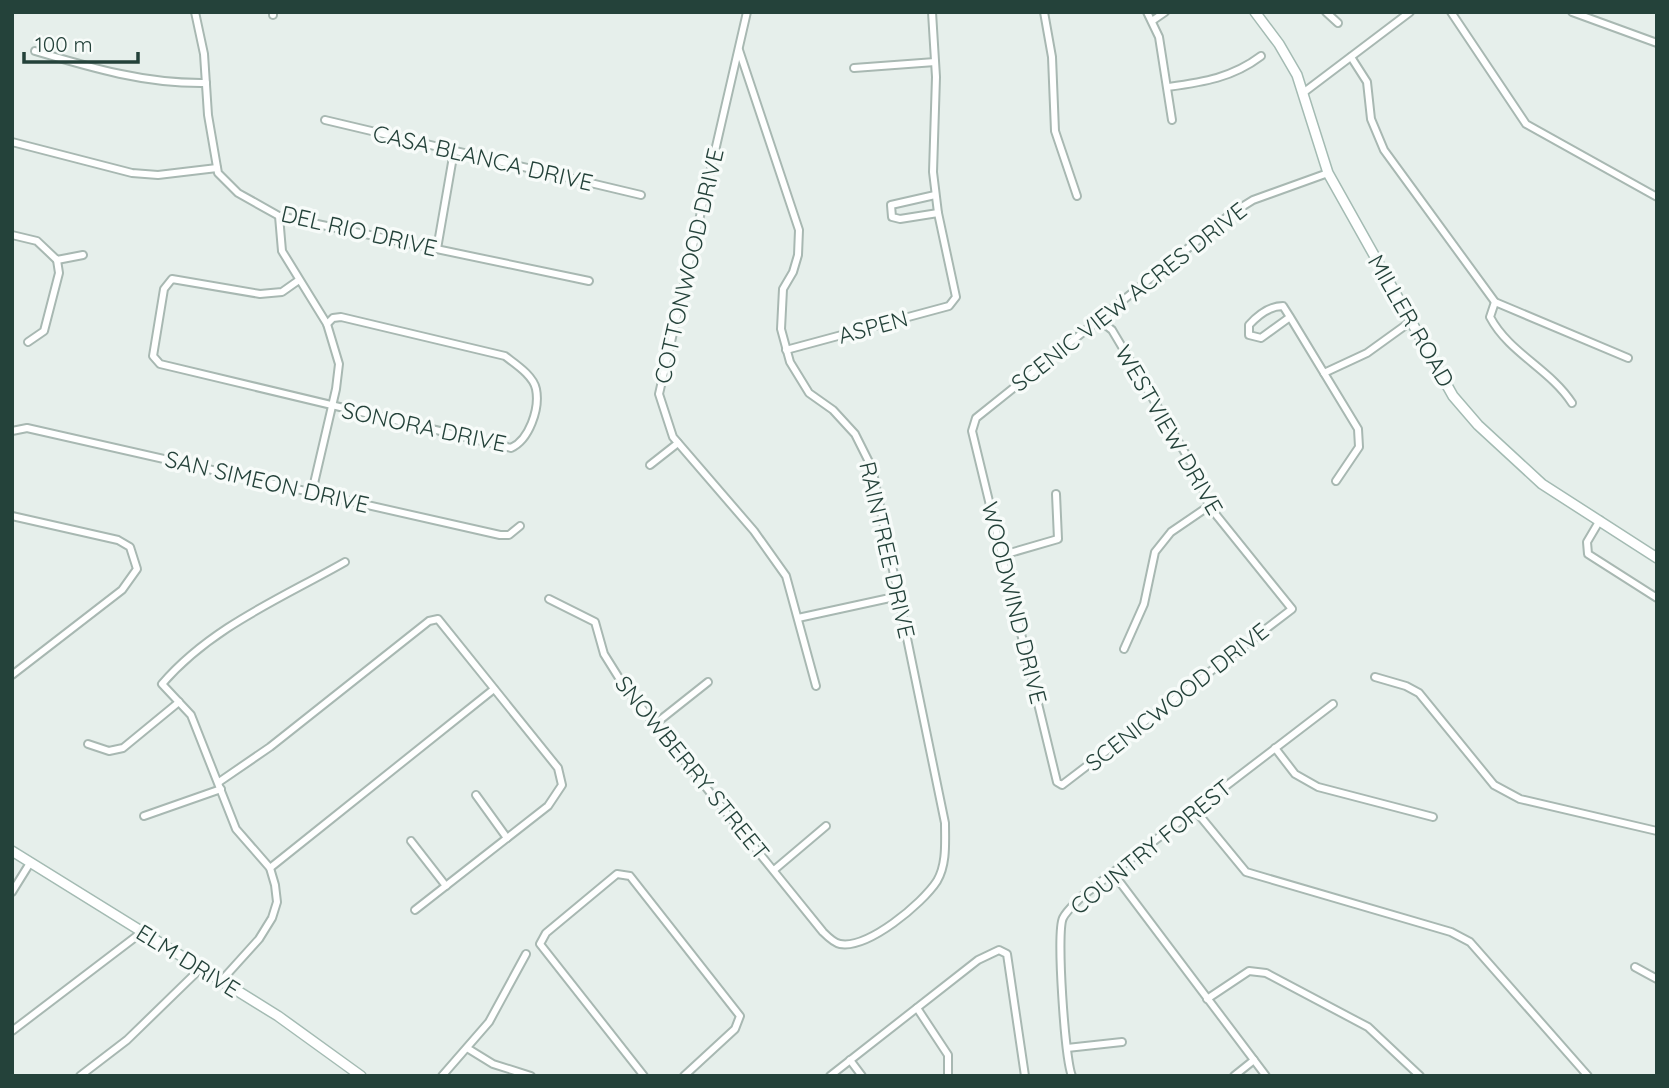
<svg xmlns="http://www.w3.org/2000/svg" width="1669" height="1088" font-family="Quicksand,sans-serif">
  <style>
    .lines { fill: none; stroke-linecap: round; stroke-linejoin: round }
    .street-casing { stroke: #a8b8b2; stroke-width: 10 }
    .secondary-casing { stroke: #a4bbb3; stroke-width: 12 }
    .street { stroke: #fff; stroke-width: 6 }
    .secondary { stroke: #fff; stroke-width: 9 }
    .labels { text-anchor: middle; stroke-width: 7; stroke-linejoin: round; paint-order: stroke }
    .street-label { font-size: 23px; fill: #24423a; stroke: #f7fbf9 }
  </style>
  <rect width="100%" height="100%" fill="#e6efeb"/>
  <g class="lines">
    <defs>
      <g id="street">
        <path d="M195,12L204,54L208,115L218,173L238,193L279,216L589,281"/>
        <path d="M273,12V15"/>
        <path d="M747,12L659,394L673,437L754,531L786,576L816,686"/>
        <path d="M1044,12L1052,57L1055,131L1077,196"/>
        <path d="M1147,12L1159,37L1172,120"/>
        <path d="M1326,12L1338,23"/>
        <path d="M1451,12L1526,124L1657,197"/>
        <path d="M1572,12L1657,43"/>
        <path d="M1152,21L1165,12"/>
        <path d="M35,51C92,68 146,84 206,83"/>
        <path d="M1351,57L1367,82L1371,119L1384,150L1495,302L1628,358"/>
        <path d="M854,68L935,62"/>
        <path d="M1168,87C1203,82 1232,78 1261,56"/>
        <path d="M1303,93L1410,12"/>
        <path d="M325,120L641,195"/>
        <path d="M12,142L132,173L158,175L217,168"/>
        <path d="M935,195L891,205L892,217L900,219L938,213"/>
        <path d="M279,216L282,251L327,324L339,364L336,389L312,492"/>
        <path d="M12,235L37,241L57,260L83,255"/>
        <path d="M437,249L454,151"/>
        <path d="M299,280L282,292L260,294L172,279L164,289L153,356L160,364L511,448C529,440 540,409 536,389C533,375 515,364 505,356L341,317L333,318L327,324"/>
        <path d="M1495,302L1490,317C1509,353 1550,369 1572,403"/>
        <path d="M1290,317L1261,338L1249,335V325C1258,315 1269,306 1283,306L1290,317L1358,429L1359,447L1336,481"/>
        <path d="M1097,318L1112,330L1197,473L1209,506L1292,609L1062,785L1057,782L972,431L976,418L1232,213L1253,200L1328,173"/>
        <path d="M28,342L44,331L59,273L57,260"/>
        <path d="M786,350L949,306L956,297L938,213L933,172L936,77L932,12"/>
        <path d="M1324,373L1367,353L1410,322"/>
        <path d="M12,431L27,428L500,535H509L520,526"/>
        <path d="M650,465L678,443"/>
        <path d="M12,516L118,540L130,547L137,569L122,590L12,675"/>
        <path d="M1600,520L1587,542L1588,554L1657,598"/>
        <path d="M1003,555L1058,539L1056,494"/>
        <path d="M549,599L595,622L604,654L624,686L823,932C828,937 834,943 840,944C868,949 922,904 937,881C947,864 945,842 945,823L872,468L855,434L833,410L809,393L790,362L781,329L783,289L793,272L798,255L799,230L739,50"/>
        <path d="M798,618L899,596"/>
        <path d="M1124,649L1144,604L1155,552L1171,532L1209,506"/>
        <path d="M1375,677L1406,686L1419,693L1494,785L1520,799L1657,831"/>
        <path d="M655,724L708,682"/>
        <path d="M88,744L109,751L123,748L179,702"/>
        <path d="M1275,748L1295,774L1318,787L1433,817"/>
        <path d="M219,782L270,747L429,621L438,619L558,768L562,785L548,806L415,910"/>
        <path d="M476,795L507,838"/>
        <path d="M1195,810L1246,872L1451,932L1470,942L1588,1076"/>
        <path d="M144,816L221,789"/>
        <path d="M411,841L446,886"/>
        <path d="M270,868L494,689"/>
        <path d="M774,870L826,826"/>
        <path d="M1113,873L1266,1076"/>
        <path d="M12,892L30,863"/>
        <path d="M1635,967L1657,979"/>
        <path d="M221,981L259,939L272,918L277,902L275,885L270,868L236,829L191,715L162,684C211,627 280,599 345,562"/>
        <path d="M1207,999L1249,971L1266,973L1368,1027L1420,1076"/>
        <path d="M917,1008L948,1055V1076"/>
        <path d="M12,1031L142,932"/>
        <path d="M467,1048L493,1064L531,1076"/>
        <path d="M1067,1048L1122,1042"/>
        <path d="M850,1060L862,1076"/>
        <path d="M80,1076L127,1040L200,969"/>
        <path d="M442,1076L489,1022L526,954"/>
        <path d="M644,1076L540,944L546,933L617,874L630,876L740,1016L735,1029L684,1076"/>
        <path d="M830,1076L978,960L999,950L1007,954L1025,1076"/>
        <path d="M1072,1076C1065,1060 1056,932 1063,918C1067,910 1076,903 1081,897L1333,704"/>
        <path d="M1234,1076L1254,1060"/>
      </g>
      <g id="secondary">
        <path d="M1255,12L1279,44L1297,75L1328,173L1453,396L1478,425L1542,484L1657,558"/>
        <path d="M12,851L278,1016L361,1076"/>
      </g>
    </defs>
    <use href="#street" class="street-casing"/>
    <use href="#secondary" class="secondary-casing"/>
    <use href="#street" class="street"/>
    <use href="#secondary" class="secondary"/>
  </g>
  <g class="labels">
    <g class="street-label">
      <text transform="translate(483 158) rotate(13)" y="8">CASA BLANCA DRIVE</text>
      <text transform="translate(359 231) rotate(13)" y="8">DEL RIO DRIVE</text>
      <text transform="translate(689 266) rotate(-77)" y="8">COTTONWOOD DRIVE</text>
      <text transform="translate(1129 297) rotate(-38)" y="8">SCENIC VIEW ACRES DRIVE</text>
      <text transform="translate(1411 321) rotate(60)" y="8">MILLER ROAD</text>
      <text transform="translate(873 327) rotate(-15)" y="8">ASPEN</text>
      <text transform="translate(424 427) rotate(12)" y="8">SONORA DRIVE</text>
      <text transform="translate(1169 430) rotate(60)" y="8">WESTVIEW DRIVE</text>
      <text transform="translate(267 482) rotate(13)" y="8">SAN SIMEON DRIVE</text>
      <text transform="translate(887 550) rotate(77)" y="8">RAINTREE DRIVE</text>
      <text transform="translate(1014 603) rotate(76)" y="8">WOODWIND DRIVE</text>
      <text transform="translate(1177 697) rotate(-38)" y="8">SCENICWOOD DRIVE</text>
      <text transform="translate(692 768) rotate(51)" y="8">SNOWBERRY STREET</text>
      <text transform="translate(1151 847) rotate(-39)" y="8">COUNTRY FOREST</text>
      <text transform="translate(188 961) rotate(32)" y="8">ELM DRIVE</text>
    </g>
  </g>
  <rect width="1669" height="1088" fill="none" stroke="#24423a" stroke-width="28"/>
  <path d="M24 52v10h114v-10" fill="none" stroke="#24423a" stroke-width="3.5"/>
  <text x="35" y="52" font-size="21" fill="#24423a" stroke="#f7fbf9" stroke-width="5" paint-order="stroke">100 m</text>
</svg>
